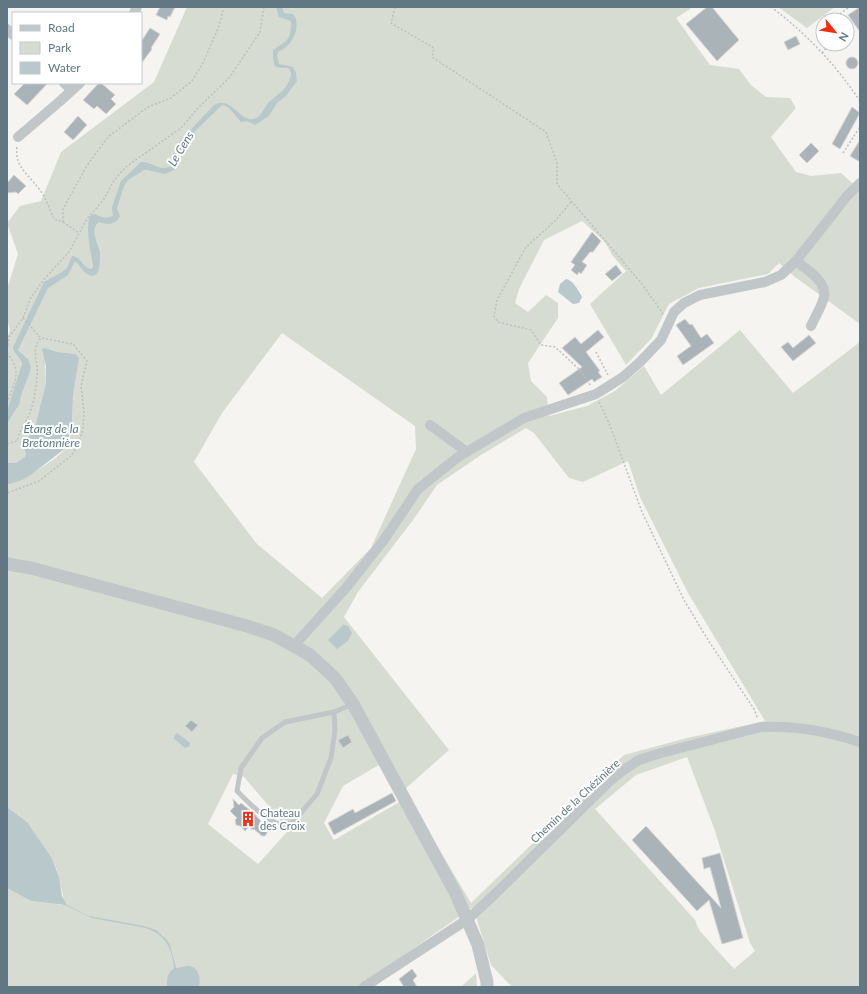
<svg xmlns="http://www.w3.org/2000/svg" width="867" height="994" font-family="Lato,sans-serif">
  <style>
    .green { fill: #d6dcd1; fill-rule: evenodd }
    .water { fill: #b8c8cb }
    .building { fill: #aab3b8; stroke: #d6d5d3 }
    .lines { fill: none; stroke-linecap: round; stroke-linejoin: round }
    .path { stroke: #bdbfc1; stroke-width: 1.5; stroke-dasharray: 2 2; stroke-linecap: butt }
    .service { stroke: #c1c6c9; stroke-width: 5 }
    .minor { stroke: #c1c6c9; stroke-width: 10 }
    .tertiary { stroke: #c1c6c9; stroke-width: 13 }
    .labels { text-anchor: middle; stroke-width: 4; stroke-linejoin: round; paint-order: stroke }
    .street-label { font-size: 11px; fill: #617884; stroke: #fff }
    .poi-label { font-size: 11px; fill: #617884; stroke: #fff; text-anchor: start }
    .water-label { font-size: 12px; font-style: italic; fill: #5c7b81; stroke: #fff }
  </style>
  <rect width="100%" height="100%" fill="#f5f4f0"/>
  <g class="green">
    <path d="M187,7H693L676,18L710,65L739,69L751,85L766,97L790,98L796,108L771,137L796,172L811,176L841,173L860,190V324L795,277L779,263L768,274L699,288L669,304L651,339L626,365L590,304L626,271L613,256L604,241L582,221L544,240L519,289L515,303L528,312L546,295L558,303V318L528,363L531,381L547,397L549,416L587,406L615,391L644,366L661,395L740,330L793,393L860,342V987H512L491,965L473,907L358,987H7V888L31,901L63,905L64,900L57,870L52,858L27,822L7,807V485C22,480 57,460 66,448C75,436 71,407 73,393C74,380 75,367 75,354L58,352L52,350L45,360L46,383L38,420L35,428L24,443L23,447L26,454V457L21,461L16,463H7V424L21,401L22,393L30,372L31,367L28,359L18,350L17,339C7,357 23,352 22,368L7,411V339L10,330L7,319V289L18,254L7,223L20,206L41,201L61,152L154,82ZM282,333L415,426L416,449L371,548L322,598L257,544L194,462L222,413ZM526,428L534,433L569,478L583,482L628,461L640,497L688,593L765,721L687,738L624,755L471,903L408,797L334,840L324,823L343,786L389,759L405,789L449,750L344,617L358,592L413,520L437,485L481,455ZM687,757L714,828L750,943L755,951L734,969L699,930L695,920L595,809L636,775ZM233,774L244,777L279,818L287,832L258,864L208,824Z"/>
    <path d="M778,7H835L807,28Z"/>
    <path d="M476,973L477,987H461Z"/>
  </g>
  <g class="water">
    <path d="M276,7H282L284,13L293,14C301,23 295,40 286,47C284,49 281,50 278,52L277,56L279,64L293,67L296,73L297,81L286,96L277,103L269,116L255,125L247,121L241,122L229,108L224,105L221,106L184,142L180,153L178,164L174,170L165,174L148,170H144L128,180L124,186L117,208L120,216C116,225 107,225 99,222C89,229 98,243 100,252C100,259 100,268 97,274C87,281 81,266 75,261L68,275L48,288L18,350L28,359L31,367L30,372L22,393L20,403L7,424V411L22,364C21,357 13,354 13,347L44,282L62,272L67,268L72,256C81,256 83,269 92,269L93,266C91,252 85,229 90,216L94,214L105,218L113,216L112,207L121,181L141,162C151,161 159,171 169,167L180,141L214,105C233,94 240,127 258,117C263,113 265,106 269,102C275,96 282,93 287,85C290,79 294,73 288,68C276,68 274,69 273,56C273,50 272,54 274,49C277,47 279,46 282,44C291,39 291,30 291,21L279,17Z"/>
    <path d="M566,279C574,281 578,290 582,297L579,303L573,304L558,292L560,284Z"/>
    <path d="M44,348L58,352L75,354L79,358L73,394L72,421L67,447L32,474L22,480L7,485V463H16L25,457L26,454L23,447L24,443L35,428L46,383V366L42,349Z"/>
    <path d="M342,624L348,626L352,633L348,641L337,649L328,640L343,625Z"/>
    <path d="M177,733L190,743L189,747L185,748L173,738Z"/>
    <path d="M7,807L27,822L52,858L59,877L62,896L67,905L89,916L144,926L156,930L167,940L170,945L176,968C180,968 185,966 189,966C199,967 201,979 199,987H167C167,979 167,973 174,968C172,948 166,935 146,928L92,918L65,905L31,901L7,888Z"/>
  </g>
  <g class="building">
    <path d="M160,7H175L170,17L168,16L167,20L156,15Z"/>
    <path d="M707,7H712L739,40L717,61L686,24Z"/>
    <path d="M860,7V32L848,15Z"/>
    <path d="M150,28L160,34L151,48L152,49L141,64V42Z"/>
    <path d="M796,36L800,44L788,50L784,42Z"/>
    <circle cx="852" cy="63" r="6"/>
    <path d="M25,83H48L27,105L14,94Z"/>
    <path d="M99,83H101L115,95L111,99L116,104L106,114L97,106L94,109L83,100Z"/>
    <path d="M852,107L860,113L840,149L832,144Z"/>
    <path d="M78,116L87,125L73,140L64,132Z"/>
    <path d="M860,140V162L850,156Z"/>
    <path d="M811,143L819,151L807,163L799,155Z"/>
    <path d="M14,175L26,186L18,194L16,192L7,193V183Z"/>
    <path d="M592,232L601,241L593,252H590L582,262L587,265L581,274L579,272L577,275L571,270L575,265L571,262Z"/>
    <path d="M616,265L622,273L612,281L605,274Z"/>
    <path d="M685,319L690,325L692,324L701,338L707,334L714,343L683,365L677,356L691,346L676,325Z"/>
    <path d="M598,330L604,337L586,352L600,371L598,372L602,377L594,382L592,379L568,395L559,383L582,367L562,348L575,337L581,344Z"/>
    <path d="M809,335L816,343L793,361L781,347L788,342L793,348Z"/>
    <path d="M191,720L198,725L192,732L185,726Z"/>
    <path d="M348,735L352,742L343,748L338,740Z"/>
    <path d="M392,793L396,801L334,835L328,823L353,809L355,813Z"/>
    <path d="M233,799L239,805L241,803L256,815L257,817L261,821L259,823L267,829V833L265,836H262L254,829L253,830L249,827L245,831L240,826L236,825L235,820L237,818L230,811L234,807Z"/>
    <path d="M646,826L721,908L710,867L704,869L702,858L720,853L743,938L722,944L709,900L697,911L632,840Z"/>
    <path d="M412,969L417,976L413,980L417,987H404L399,979Z"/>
  </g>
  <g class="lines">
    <g class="path">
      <path d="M395,7L391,23L434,48L432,57L546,132L557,163V184L642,284L663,314"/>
      <path d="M771,7C807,34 835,64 860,101"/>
      <path d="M836,20V17L849,7"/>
      <path d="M822,53L830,44"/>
      <path d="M17,147C14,168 31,176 42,193C47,201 50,211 54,219L63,222V209L86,167L108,137L148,107L171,98L192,81L203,63L219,26L224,7"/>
      <path d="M843,153L860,127"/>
      <path d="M571,202L554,222L526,247L497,300L494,316L498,322L531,330L541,345L555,347L580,370L591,386"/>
      <path d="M63,222L79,233"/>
      <path d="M23,318L40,337"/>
      <path d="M7,349L9,337L23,318L31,297L46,277L69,252L87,219L104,199L114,180L127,166L181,128L199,107L229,78L260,32L264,7"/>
      <path d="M596,352L608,375"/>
      <path d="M7,353C9,356 13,360 14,364C20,375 11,392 7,403"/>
      <path d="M599,402L609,423L642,512L684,600L708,640L754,709L758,719"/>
      <path d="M7,444L17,441C19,430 26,423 30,413C34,402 36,388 37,376C39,362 30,350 41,338L73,344L87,361L81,386L84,411L83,429L78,445L71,456L39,481L7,493"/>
    </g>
    <path class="service" d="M334,712L335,730L331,758L317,794L294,821L283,826C263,818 252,806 237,791L241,768L262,738L285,722L334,712L353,704"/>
    <g class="minor">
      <path d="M134,13L137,7"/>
      <path d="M7,29L13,35"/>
      <path d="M64,83L72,90"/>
      <path d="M18,137L59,102L80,83"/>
      <path d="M796,261C806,269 827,281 824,297C822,306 815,317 811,326"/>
      <path d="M430,425L467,452"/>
      <path d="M296,646L299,640L346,588L383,541L418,489L458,457L524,418L596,394L623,377L640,362L661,340L674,312L684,303L700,295L765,282L781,275L796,261L847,196L860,183"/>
      <path d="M364,987L468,919L493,896L612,779L625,769L639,760L661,753L761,727C796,725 827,731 860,742"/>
    </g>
    <path class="tertiary" d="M7,564L31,568L247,626L274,635L310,655L335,678L353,704L456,894L478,945L487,982V987"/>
  </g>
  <defs>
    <symbol id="building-bare" viewBox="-9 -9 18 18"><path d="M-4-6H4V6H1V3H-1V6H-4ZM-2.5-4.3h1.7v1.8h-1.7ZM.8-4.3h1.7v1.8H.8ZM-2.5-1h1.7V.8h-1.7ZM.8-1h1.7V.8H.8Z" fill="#f22e13" stroke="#fff" stroke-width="2.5" paint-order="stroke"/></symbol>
  </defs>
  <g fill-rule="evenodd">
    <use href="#building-bare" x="237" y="808" width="22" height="22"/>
  </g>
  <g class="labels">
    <g class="street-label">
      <text transform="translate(575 801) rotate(-43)" y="4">Chemin de la Chézinière</text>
    </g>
    <g class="poi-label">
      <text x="260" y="817">Chateau<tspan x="260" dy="13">des Croix</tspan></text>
    </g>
    <g class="water-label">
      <text transform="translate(181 149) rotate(-59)" y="4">Le Cens</text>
      <text x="51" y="433">Étang de la<tspan x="51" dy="14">Bretonnière</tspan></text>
    </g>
  </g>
  <rect width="867" height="994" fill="none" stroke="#617884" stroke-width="16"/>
  <rect x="12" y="12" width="130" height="72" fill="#ffffff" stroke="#c0c9ce"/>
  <rect x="20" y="25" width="20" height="6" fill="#c1c6c9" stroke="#c0c9ce"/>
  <text x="48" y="32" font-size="12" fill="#617884">Road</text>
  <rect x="20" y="42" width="20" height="12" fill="#d6dcd1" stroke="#c0c9ce"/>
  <text x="48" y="52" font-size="12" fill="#617884">Park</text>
  <rect x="20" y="62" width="20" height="12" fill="#b8c8cb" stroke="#c0c9ce"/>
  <text x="48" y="72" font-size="12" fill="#617884">Water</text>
  <g transform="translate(835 32) rotate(120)"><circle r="19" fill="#ffffff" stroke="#c0c9ce"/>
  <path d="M0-3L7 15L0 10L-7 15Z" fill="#f22e13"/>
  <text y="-6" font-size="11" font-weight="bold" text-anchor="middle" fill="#617884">N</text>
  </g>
</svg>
